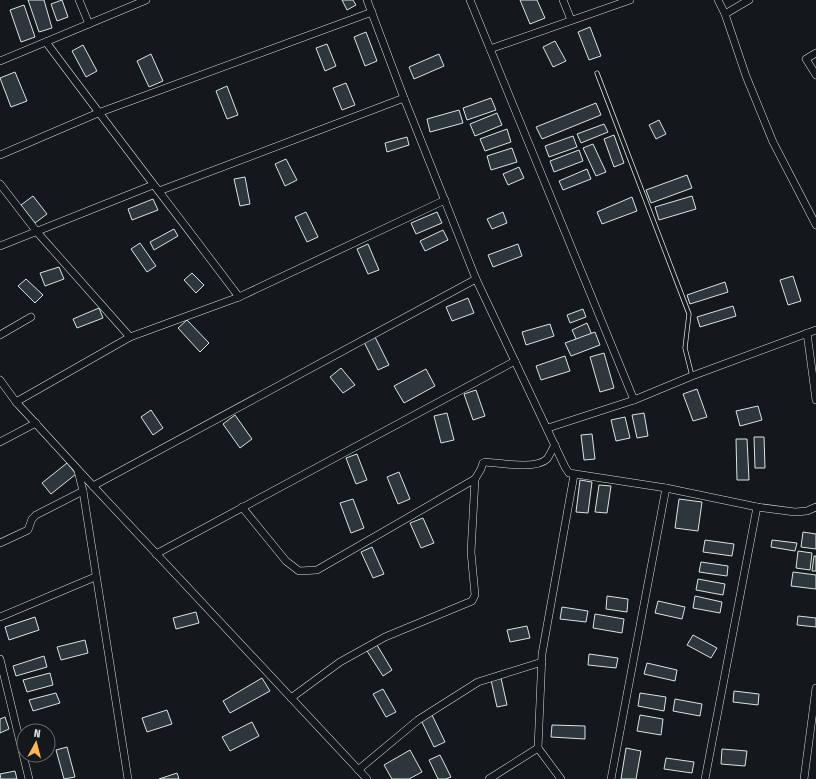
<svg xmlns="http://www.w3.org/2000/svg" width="816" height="779" font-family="'Fira Sans Condensed',sans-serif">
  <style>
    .building { fill: #2c363c; stroke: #d8e6dc }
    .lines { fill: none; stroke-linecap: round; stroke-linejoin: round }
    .service-casing { stroke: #d8e6dc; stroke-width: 5 }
    .minor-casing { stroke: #d8e6dc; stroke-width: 8 }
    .service { stroke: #14181c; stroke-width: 3.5 }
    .minor { stroke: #14181c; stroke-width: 7 }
  </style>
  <rect width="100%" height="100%" fill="#14181c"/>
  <g class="building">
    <path d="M28,0H44L52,28L39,32Z"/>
    <path d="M62,0L68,17L57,21L51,4Z"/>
    <path d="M342,0H353L356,5L347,10Z"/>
    <path d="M520,0H537L545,18L530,24Z"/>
    <path d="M24,5L35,37L21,42L10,10Z"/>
    <path d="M590,27L601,56L589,60L578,32Z"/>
    <path d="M366,32L377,61L365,66L354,37Z"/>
    <path d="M555,41L566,61L553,67L543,47Z"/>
    <path d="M327,44L336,66L325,71L316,48Z"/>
    <path d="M83,45L97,71L86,77L72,51Z"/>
    <path d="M151,54L163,81L149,87L137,61Z"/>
    <path d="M439,54L444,66L414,79L409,67Z"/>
    <path d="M15,72L27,101L11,107L0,78Z"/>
    <path d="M346,83L355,105L342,110L333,88Z"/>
    <path d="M227,86L238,115L227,119L216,91Z"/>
    <path d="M491,98L496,110L467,120L463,108Z"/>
    <path d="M596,103L601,115L542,139L536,127Z"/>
    <path d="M459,110L463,123L430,132L427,119Z"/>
    <path d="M497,113L502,125L475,136L470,124Z"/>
    <path d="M659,120L666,134L656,139L649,125Z"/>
    <path d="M604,124L608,132L581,143L577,134Z"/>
    <path d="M507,129L511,142L485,151L480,139Z"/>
    <path d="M614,135L624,163L614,167L604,139Z"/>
    <path d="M573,136L577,147L549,157L545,146Z"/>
    <path d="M407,137L409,145L387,152L385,143Z"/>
    <path d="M593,144L606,172L596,176L583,148Z"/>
    <path d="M512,148L517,162L491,170L487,156Z"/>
    <path d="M579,150L583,161L554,172L550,161Z"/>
    <path d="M286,159L297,180L285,186L275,164Z"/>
    <path d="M519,167L524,178L508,185L503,174Z"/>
    <path d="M587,169L591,179L563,190L559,181Z"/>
    <path d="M687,175L692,188L651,203L646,190Z"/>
    <path d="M245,177L250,204L240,206L234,179Z"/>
    <path d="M33,196L47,214L35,223L21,205Z"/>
    <path d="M692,196L696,209L659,220L655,207Z"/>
    <path d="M632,197L637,211L602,224L597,212Z"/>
    <path d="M153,199L158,210L132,220L128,209Z"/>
    <path d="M306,212L318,237L307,242L295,217Z"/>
    <path d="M437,212L442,223L416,234L411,223Z"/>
    <path d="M503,212L507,223L492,229L487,219Z"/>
    <path d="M174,229L178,236L154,250L150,242Z"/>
    <path d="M443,230L448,240L425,251L420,241Z"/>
    <path d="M140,243L156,266L147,272L131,249Z"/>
    <path d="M368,244L379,270L368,274L357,249Z"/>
    <path d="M518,244L522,256L493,267L488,255Z"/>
    <path d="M59,267L64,279L45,286L40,273Z"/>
    <path d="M192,273L204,285L196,293L184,280Z"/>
    <path d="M793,276L801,301L788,305L780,280Z"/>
    <path d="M26,279L43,295L35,303L18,286Z"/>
    <path d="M725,282L728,292L690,304L687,295Z"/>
    <path d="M468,298L474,313L452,321L446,307Z"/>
    <path d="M733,306L736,316L700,327L697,317Z"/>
    <path d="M99,308L103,318L77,328L73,319Z"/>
    <path d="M583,309L586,317L570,323L567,315Z"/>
    <path d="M187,320L209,343L200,352L178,328Z"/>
    <path d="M587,323L592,335L577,341L572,330Z"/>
    <path d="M550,324L554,336L526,345L522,332Z"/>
    <path d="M595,332L600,345L571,356L565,343Z"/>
    <path d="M375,337L389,365L378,370L364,342Z"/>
    <path d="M604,353L614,388L600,392L590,357Z"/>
    <path d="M565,356L570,371L541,380L536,366Z"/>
    <path d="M341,368L355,385L343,393L330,377Z"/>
    <path d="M426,369L435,386L404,403L394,386Z"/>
    <path d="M697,389L707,417L693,421L683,394Z"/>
    <path d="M476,390L485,416L473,420L464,394Z"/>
    <path d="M758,406L762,420L740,426L736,411Z"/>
    <path d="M151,410L163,428L153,435L141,417Z"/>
    <path d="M447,413L454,440L441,443L434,416Z"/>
    <path d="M644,413L648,436L637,438L632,415Z"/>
    <path d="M235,415L252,439L240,448L223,424Z"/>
    <path d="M625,417L630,438L616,441L611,420Z"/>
    <path d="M592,434L595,459L584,460L581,435Z"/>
    <path d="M754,437H764L765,468H755Z"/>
    <path d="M736,439H747L749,480H737Z"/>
    <path d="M357,454L367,480L356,484L346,458Z"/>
    <path d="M67,463L76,474L51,494L42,483Z"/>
    <path d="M399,472L410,499L398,504L387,477Z"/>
    <path d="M580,480L592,482L588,513L576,512Z"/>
    <path d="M599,485L611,486L607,513L595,512Z"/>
    <path d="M353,499L364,528L351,533L340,503Z"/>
    <path d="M679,499L702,502L698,531L675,528Z"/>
    <path d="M423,518L434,543L421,548L410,523Z"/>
    <path d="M803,532L816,534V549L801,547Z"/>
    <path d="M705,540L734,544L732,556L703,552Z"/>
    <path d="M772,540L797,543L795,551L771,547Z"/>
    <path d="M372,547L384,574L373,578L361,552Z"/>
    <path d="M798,551L812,553L810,570L796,568Z"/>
    <path d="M814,556H816V571H812Z"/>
    <path d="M701,562L728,566L727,576L699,572Z"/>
    <path d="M793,572L816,575V589L791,586Z"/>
    <path d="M698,579L725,584L723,595L696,590Z"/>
    <path d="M607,596L628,599L627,612L606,609Z"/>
    <path d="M695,596L722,602L720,613L693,608Z"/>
    <path d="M658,601L685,607L682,619L655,613Z"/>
    <path d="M562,607L588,611L586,622L560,619Z"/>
    <path d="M196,612L199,623L176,629L173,618Z"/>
    <path d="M595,614L624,619L622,633L593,628Z"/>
    <path d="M798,616L816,618V627L797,625Z"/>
    <path d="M35,617L39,630L9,640L5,627Z"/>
    <path d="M527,626L530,638L510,642L507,630Z"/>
    <path d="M693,635L717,648L711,658L687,645Z"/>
    <path d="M85,640L88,653L61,660L57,647Z"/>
    <path d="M377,645L392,670L383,676L367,651Z"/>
    <path d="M589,654L618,658L616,668L588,665Z"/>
    <path d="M44,656L47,667L16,676L13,666Z"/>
    <path d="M647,663L677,670L675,681L644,674Z"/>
    <path d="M50,673L53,685L27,692L23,680Z"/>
    <path d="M262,678L270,691L230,713L223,701Z"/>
    <path d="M501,678L507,705L497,707L491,680Z"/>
    <path d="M383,689L396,712L386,717L373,694Z"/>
    <path d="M734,691L759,694L758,705L733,702Z"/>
    <path d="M56,693L60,703L33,711L29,700Z"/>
    <path d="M640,693L666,697L664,711L638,706Z"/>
    <path d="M675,699L702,704L700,716L673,711Z"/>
    <path d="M167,710L172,724L147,732L142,718Z"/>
    <path d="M432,715L445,742L434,747L421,720Z"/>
    <path d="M640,715L663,719L661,735L637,731Z"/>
    <path d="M5,717L9,729L0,733V719Z"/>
    <path d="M252,722L259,736L230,751L222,737Z"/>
    <path d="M552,725L585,726V739L551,737Z"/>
    <path d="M67,747L75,777L64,779L56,750Z"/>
    <path d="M626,748L641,751L636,779H621Z"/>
    <path d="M722,749L747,751L745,766L721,764Z"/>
    <path d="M410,750L422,772L409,779H392L384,765Z"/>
    <path d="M440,755L451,777L446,779H438L429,760Z"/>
    <path d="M666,758L694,762L692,773L664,769Z"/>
    <path d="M15,771L17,779H1L0,774Z"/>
    <path d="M177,773L179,779H159Z"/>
  </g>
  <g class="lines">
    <defs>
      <path id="service" d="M597,73L689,314L685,348L692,376"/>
      <g id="minor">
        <path d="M79,0L89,24"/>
        <path d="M367,0L404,98L476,279L565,467L569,473L666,488L757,507L795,512L807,511L816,507"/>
        <path d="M470,0L634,400"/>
        <path d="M563,0L571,20"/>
        <path d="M718,0L725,14L746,76L773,142L816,225"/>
        <path d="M725,14L749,0"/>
        <path d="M46,42C110,128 175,212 239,297"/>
        <path d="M490,49L630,0"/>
        <path d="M816,53L806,59L816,75"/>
        <path d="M0,61L146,0"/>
        <path d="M0,155L98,113L372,12"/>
        <path d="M0,184L37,232L130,337"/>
        <path d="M159,191L404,98"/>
        <path d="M0,246L153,185"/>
        <path d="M807,333L816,400"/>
        <path d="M0,335L31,317"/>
        <path d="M0,380L16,402L93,486L367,779"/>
        <path d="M16,402L130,337L239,297L445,200"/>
        <path d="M548,428L634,400L692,376L816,330"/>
        <path d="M0,442L36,423"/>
        <path d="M78,471L83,491L128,779"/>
        <path d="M93,486L476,279"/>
        <path d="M242,507L286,561L299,571L317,570L475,479"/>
        <path d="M0,543L28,530L32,519L36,515L83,491"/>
        <path d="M156,554L515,361"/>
        <path d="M0,617L95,577"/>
        <path d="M0,659L29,779"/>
        <path d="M291,698L340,662L385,637L472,601L475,595L471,552L475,479L481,469L483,463L485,462C500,463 535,470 547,459C550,455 552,449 555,445"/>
        <path d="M538,748L561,779"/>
        <path d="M358,770L418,720L478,682L542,662"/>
        <path d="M489,779L538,748L542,654L574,475"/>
        <path d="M611,779L666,488"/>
        <path d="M705,779L757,507"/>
        <path d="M804,779L816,688"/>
      </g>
    </defs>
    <use href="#service" class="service-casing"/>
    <use href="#minor" class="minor-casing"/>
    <use href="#service" class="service"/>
    <use href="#minor" class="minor"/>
  </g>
  <g transform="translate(36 743) rotate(7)"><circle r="19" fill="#14181c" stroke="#626a69"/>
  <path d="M0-3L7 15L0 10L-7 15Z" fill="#ffb74d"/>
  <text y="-6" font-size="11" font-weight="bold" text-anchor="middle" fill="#d8e6dc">N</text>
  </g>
</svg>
